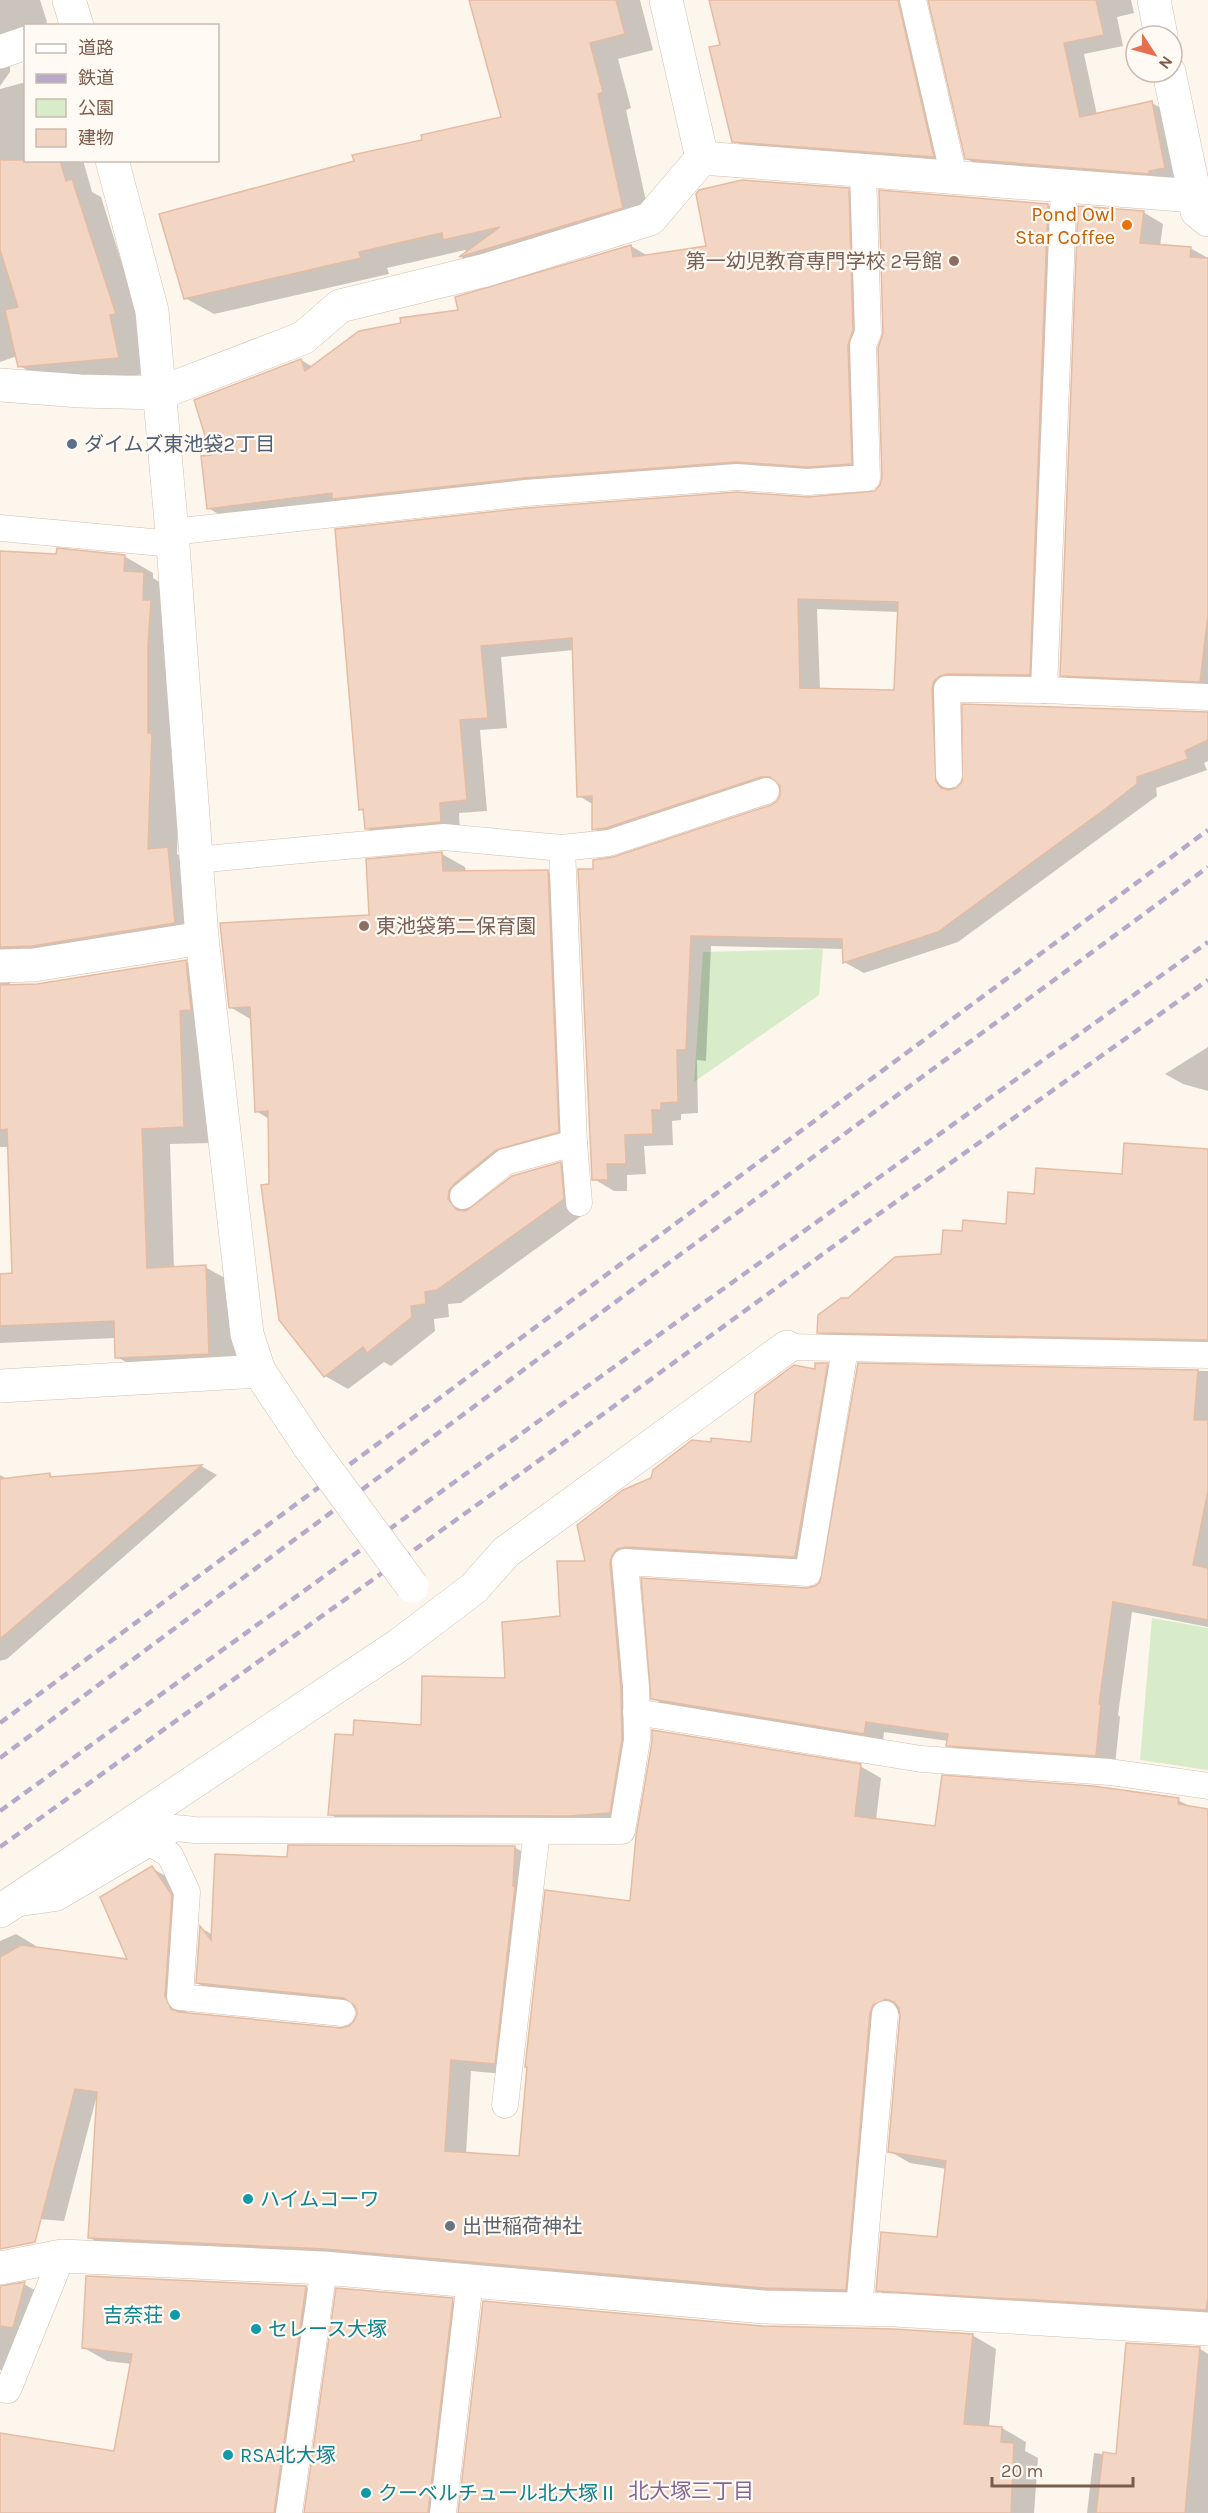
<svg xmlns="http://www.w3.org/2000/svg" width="1208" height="2513" font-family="Karla,'Noto Sans JP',sans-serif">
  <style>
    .green { fill: #d8ecc9 }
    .shadow { fill: #0003; fill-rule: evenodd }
    .building { fill: #f3d5c3; stroke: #e6bba3; stroke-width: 1.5; fill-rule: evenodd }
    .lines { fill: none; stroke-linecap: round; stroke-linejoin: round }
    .lane-casing { stroke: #d1beb0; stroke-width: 27 }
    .street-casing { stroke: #d1beb0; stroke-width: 34 }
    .secondary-casing { stroke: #d6c0b0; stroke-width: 34 }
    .lane { stroke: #fff; stroke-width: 26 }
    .street { stroke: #fff; stroke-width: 33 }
    .secondary { stroke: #fff; stroke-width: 33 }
    .rail { stroke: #b9a8c9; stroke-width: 4.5; stroke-dasharray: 9 6; stroke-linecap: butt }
    .street-bridge-casing { stroke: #d1beb0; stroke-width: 34; stroke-linecap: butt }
    .street-bridge { stroke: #fff; stroke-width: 33 }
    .food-dot { fill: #e8710a; stroke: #fffaf3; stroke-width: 2 }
    .education-dot { fill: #8d6e63; stroke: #fffaf3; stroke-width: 2 }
    .service-dot { fill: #5c6f8a; stroke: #fffaf3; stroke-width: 2 }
    .culture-dot { fill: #0f9aa8; stroke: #fffaf3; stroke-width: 2 }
    .worship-dot { fill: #6b7280; stroke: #fffaf3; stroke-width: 2 }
    .labels { text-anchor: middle; stroke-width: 4.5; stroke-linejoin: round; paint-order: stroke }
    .food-label { font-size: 20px; fill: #c56008; stroke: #fffaf3; text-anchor: end }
    .education-label { font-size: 20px; fill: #785e54; stroke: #fffaf3; text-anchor: end }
    .service-label { font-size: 20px; fill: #4e5e75; stroke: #fffaf3; text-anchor: start }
    .culture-label { font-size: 20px; fill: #0d838f; stroke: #fffaf3; text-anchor: start }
    .worship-label { font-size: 20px; fill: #5b616d; stroke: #fffaf3; text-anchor: start }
    .neighbourhood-label { font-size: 21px; fill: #846695; stroke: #fffaf3 }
  </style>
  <rect width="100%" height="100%" fill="#fdf6ec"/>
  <g class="green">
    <path d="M823,949L819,995L694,1082L703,952Z"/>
    <path d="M1152,1618L1208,1628V1770L1140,1760Z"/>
  </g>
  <g class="shadow">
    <path d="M0,0H40L47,22L44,26H26V50L10,65V72L0,86Z"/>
    <path d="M471,0H640L653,50L618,59L631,108L626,110L651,224L489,273L461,257L468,252L465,250L387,268L389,274L214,314L185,298L355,162L503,118Z"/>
    <path d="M710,0H923L953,168L754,152L734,141L722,46Z"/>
    <path d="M930,0H1131L1134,13L1117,17L1123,46L1084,54L1097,115L1152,103L1172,114L1185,179L987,170L967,159Z"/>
    <path d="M26,82V160H83L92,192L101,197L143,330L147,374L48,383L20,366L17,356L0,362V89Z"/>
    <path d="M848,190L868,201L871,475L229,520L208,508L213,456L301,360L313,367L631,246L648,256L708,248Z"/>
    <path d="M1048,205L1068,216L1049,685L951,701L955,791L1208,713V761L1204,763L1207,770L1156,788L1157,796L958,942L864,973L844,962V949L711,946L706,1061L697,1060L698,1113L681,1114V1120L672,1121L673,1145L644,1146L646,1174L627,1175V1191H614L594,1179V870L614,859L771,807L778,802L782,795V788L626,839L614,840L594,829V805L579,796L574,650L501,657L507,728L480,730L487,811L459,813L460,833L386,840L366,828L365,812L360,809L337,530L875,492L881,486ZM817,609L899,612L895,691L820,690Z"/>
    <path d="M1143,212L1163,224L1160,246L1190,248L1208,258V692L1081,686L1061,675Z"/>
    <path d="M0,553L124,556L153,573V578L172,590L181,751L177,854L196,865L203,939L12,973L10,984L35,985L185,961L214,978L212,1143L170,1144L174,1268L205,1267L234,1283L237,1370L146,1373L117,1357L116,1338L0,1343V1274L14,1273L9,1147H0Z"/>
    <path d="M442,854L465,867L466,872H548L571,885L582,1145L520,1163L472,1204V1208L560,1164L584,1177L587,1212L461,1303L448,1304L449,1317L434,1319L435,1331L391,1366L384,1362L348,1389L325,1376L271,1186L269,1119L256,1111L252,1020L230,1007L371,917Z"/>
    <path d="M1208,1047V1091L1183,1084L1165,1074Z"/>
    <path d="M1208,1150V1350L837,1343L818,1332L848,1300L943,1256L963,1233L1007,1225L1035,1196L1123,1176Z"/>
    <path d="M827,1364L846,1375L815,1567L637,1560L629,1824L349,1826L330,1814L354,1737L422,1727L507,1679L561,1618L587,1562L753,1444L816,1370Z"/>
    <path d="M859,1365L1208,1371V1627L1132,1612L1118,1715L1120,1717L1115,1766L967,1756L948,1745V1741L884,1732L883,1744L672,1710L653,1698L807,1589L821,1584Z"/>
    <path d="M201,1466L217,1475L7,1659L0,1661V1475L7,1479L50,1475L55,1478Z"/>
    <path d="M860,1766L881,1778L876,1820L936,1827L1178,1800L1193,1808L1208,1810V2320L898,2302L877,2290L938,2238L947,2169L910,2163L889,2151L901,2013L894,2016L866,2301L110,2249L90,2238L97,2095L64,2221L0,2216V1941L16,1934L36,1946V1948L129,1961L152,1868L172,1880L192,1908L185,2009L188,2014L341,2029L355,2023L359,2014L356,2008L218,1995L197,1983L201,1928L213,1935L288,1858L514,1847L535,1859L515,2075L471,2071L466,2154L521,2157L632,1903Z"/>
    <path d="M88,2277L306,2287L329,2301L299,2513H0V2434L116,2452L132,2364L107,2361L84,2348Z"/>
    <path d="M24,2284L45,2296L24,2372L0,2370V2288Z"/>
    <path d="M452,2300L476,2313L453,2513H306Z"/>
    <path d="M762,2327L972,2335L996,2349L989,2427L1002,2428L1026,2442L1025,2451L1038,2458L1034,2513H460Z"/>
    <path d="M1200,2349L1208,2354V2513H1087L1094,2453L1118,2456Z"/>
  </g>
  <g class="building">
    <path d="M469,0H616L625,34L590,43L603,92L598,94L623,208L459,257L500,227L443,240L442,233L359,252L361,258L184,299L159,214L354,161L352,155L422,140L421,135L501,117Z"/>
    <path d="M709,0H898L934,157L732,142L709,47L720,45Z"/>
    <path d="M928,0H1096L1104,35L1064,43L1080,117L1152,101L1165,168L1149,171V174L965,159Z"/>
    <path d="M0,160H60L66,181L72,179L116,314L110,315L119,358L18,367L5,310L18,307L0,250Z"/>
    <path d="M742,180L849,188L853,330L848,345L852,464L807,467L736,462L524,478L332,499V493L207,509L201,456L211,455L194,400L301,359L305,371L359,331L401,323L400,318L458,310L455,297L631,245L633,257L706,246L696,194L699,190Z"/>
    <path d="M879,190L1048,204L1030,675L947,674L940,676L934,681L932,689L936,782L941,788L949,790L956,788L962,782V704L1208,712V740L1185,751L1188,759L1137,777V784L1105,809L938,932L843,963L842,939L691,936L686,1050H677L678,1102L661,1103V1110H652L653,1134L625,1135L626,1164H607L608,1180H592L578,869H593V860L613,857L771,805L777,801L780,795V786L770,777H761L606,828L592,830V796L577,797L572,638L481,646L488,718L460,720L467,800L440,803L441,822L365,829L363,809L359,810L335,529L527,508L737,492L808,497L875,491L880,485L882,478L878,348L883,333ZM798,599L898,602L894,690L800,688Z"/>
    <path d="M1078,206L1144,211L1140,243L1191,247L1190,257L1208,258V615L1200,682L1060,676Z"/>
    <path d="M57,548L125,555L124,571L144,572L143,600H151L148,646V733H152L148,849L168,847L175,923L32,946L0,947V551L56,554Z"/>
    <path d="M442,852L443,871L548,870L559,1132L496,1150L454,1184L449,1191L448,1199L457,1210L466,1211L512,1176L561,1162L564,1199L437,1290L425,1292L426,1304L411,1306L412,1317L367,1353L363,1347L324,1377L279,1320L261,1185L269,1184L268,1111L255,1112L250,1007L229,1008L220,923L369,915L366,859Z"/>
    <path d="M186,960L191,1010L180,1011L184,1127L142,1129L147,1268L206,1265L209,1354L115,1358L114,1321L0,1326V1274L12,1273L7,1129L0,1130V985L37,984Z"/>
    <path d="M1124,1143L1208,1149V1340L817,1333L818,1315L841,1298H848L895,1257L941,1254L943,1230L962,1231L963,1220L1006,1224L1008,1192L1034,1194L1036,1168L1122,1174Z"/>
    <path d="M815,1363H828L795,1557L626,1547L617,1549L612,1556L610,1563L621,1688L622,1739L610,1813L569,1816L328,1815L335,1734L353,1735L354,1720L421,1725L422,1676L505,1678L502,1622L560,1616L557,1561H585L577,1525L623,1490L651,1478L653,1470L692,1440L711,1442V1438L751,1442L755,1394L794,1365L815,1369Z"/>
    <path d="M858,1363L1198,1370L1194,1420H1208V1491L1193,1565L1208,1568V1620L1113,1602L1099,1704H1101L1096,1756L946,1746L948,1734L866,1722L864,1734L651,1699L641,1578L807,1588L815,1586L820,1582Z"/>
    <path d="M202,1465L69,1580L0,1639V1479L50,1473V1477Z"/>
    <path d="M652,1730L861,1764L855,1816L935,1826L942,1775L1093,1786L1179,1798L1178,1804L1208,1809V2297L1206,2310L876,2291L881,2232L937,2237L946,2161L888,2152L900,2015L899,2008L894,2002L886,1999L873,2005L870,2013L846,2290L765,2288L325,2249L88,2238L97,2092L75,2089L35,2242L0,2249V1957L21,1945L127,1959L100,1897L152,1866L172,1895L165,1996L171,2009L179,2012L341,2028L349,2026L354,2021L357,2014L355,2006L344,1998L196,1983L200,1926L211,1940L215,1854L287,1857L288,1845L515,1846L513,1886H515L495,2064L451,2060L445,2151L519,2156L527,2067H525L545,1890L630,1901L636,1836L652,1742Z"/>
    <path d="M86,2276L306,2286L274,2513H0V2433L114,2451L132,2354L82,2348Z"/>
    <path d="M25,2282L13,2328L0,2326V2286Z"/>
    <path d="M336,2288L453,2298L428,2513H304Z"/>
    <path d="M483,2301L762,2326L894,2329L973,2334L964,2424L1002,2427L1001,2442L1014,2443L1011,2513H458Z"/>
    <path d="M1126,2343L1200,2347L1185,2513H1096L1103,2452L1116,2454Z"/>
  </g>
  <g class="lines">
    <defs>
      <g id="lane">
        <path d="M913,0L954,177"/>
        <path d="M0,528L173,544"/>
        <path d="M172,532L526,493L737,477L807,482L867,478L863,345L868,333L863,171"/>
        <path d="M1044,690L1064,186"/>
        <path d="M949,775L947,689L1044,690L1208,697"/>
        <path d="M562,848L574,1143L579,1203"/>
        <path d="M195,860L444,837L562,848L609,843L766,791"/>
        <path d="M463,1196L505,1162L574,1143"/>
        <path d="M787,1347L1208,1355"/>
        <path d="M636,1712L921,1759L1110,1772L1208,1786"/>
        <path d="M149,1842L170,1855L187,1892L180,1997L342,2013"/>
        <path d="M14,1904L56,1898L175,1828L195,1830L622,1831L637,1740L636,1687L625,1562L808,1573L845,1349"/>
        <path d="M505,2105L537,1831"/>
        <path d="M859,2309L885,2014"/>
        <path d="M0,2389L8,2390L62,2256"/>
        <path d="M289,2513L324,2268"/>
        <path d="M443,2513L470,2281"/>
      </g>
      <g id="street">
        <path d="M666,0L702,158"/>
        <path d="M1154,0L1161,36"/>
        <path d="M0,52L26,43"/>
        <path d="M1169,72L1195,196"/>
        <path d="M0,385L80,391L160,393L303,338L340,306L486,270L650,219L702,158L1195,196L1197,211L1208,220"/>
        <path d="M0,966L34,965L202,938"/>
        <path d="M0,1386L259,1371"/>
        <path d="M273,1392L309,1446"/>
        <path d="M0,1911L399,1645L474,1588L506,1552L787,1347"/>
        <path d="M0,2268L62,2256L324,2268L764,2307L895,2310L1208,2329"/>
      </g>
      <g id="secondary">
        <path d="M69,0L77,26"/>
        <path d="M112,160L152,311L172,532L202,938L247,1334L259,1371L273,1392"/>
      </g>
    </defs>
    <use href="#lane" class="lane-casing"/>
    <use href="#street" class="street-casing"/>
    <use href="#secondary" class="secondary-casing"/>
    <use href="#lane" class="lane"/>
    <use href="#street" class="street"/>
    <use href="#secondary" class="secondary"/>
    <g class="rail">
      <path d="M0,1723L1208,830"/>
      <path d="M0,1758L557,1345L1208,867"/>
      <path d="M0,1811L554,1410L1208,942"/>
      <path d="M0,1847L573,1436L838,1243L1208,980"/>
    </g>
    <defs>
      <path id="street-bridge" d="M309,1446L412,1586"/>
    </defs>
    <use href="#street-bridge" class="street-bridge-casing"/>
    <use href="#street-bridge" class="street-bridge"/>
  </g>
  <circle class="food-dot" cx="1127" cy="225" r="6"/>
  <g class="education-dot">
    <circle cx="954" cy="261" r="6"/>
    <circle cx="364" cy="926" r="6"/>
  </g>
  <circle class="service-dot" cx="72" cy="444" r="6"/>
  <g class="culture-dot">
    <circle cx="248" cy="2199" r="6"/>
    <circle cx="175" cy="2315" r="6"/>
    <circle cx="256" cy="2329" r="6"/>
    <circle cx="228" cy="2455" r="6"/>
    <circle cx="366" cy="2493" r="6"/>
  </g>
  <circle class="worship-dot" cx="450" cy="2226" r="6"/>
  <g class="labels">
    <g class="food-label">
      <text x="1115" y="221">Pond Owl<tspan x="1115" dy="23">Star Coffee</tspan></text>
    </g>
    <g class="education-label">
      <text x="942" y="268">第一幼児教育専門学校 2号館</text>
      <text x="376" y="933" text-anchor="start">東池袋第二保育園</text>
    </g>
    <g class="service-label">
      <text x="84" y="451">ダイムズ東池袋2丁目</text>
    </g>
    <g class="culture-label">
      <text x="260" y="2206">ハイムコーワ</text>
      <text x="163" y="2322" text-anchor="end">吉奈荘</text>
      <text x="268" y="2336">セレース大塚</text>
      <text x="240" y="2462">RSA北大塚</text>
      <text x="378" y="2500">クーベルチュール北大塚Ⅱ</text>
    </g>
    <g class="worship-label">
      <text x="462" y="2233">出世稲荷神社</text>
    </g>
    <g class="neighbourhood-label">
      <text x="691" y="2498">北大塚三丁目</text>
    </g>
  </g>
  <rect x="24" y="24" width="195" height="138" fill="#fffaf3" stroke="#cabbb1" stroke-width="1.5"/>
  <rect x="36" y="44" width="30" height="9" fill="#ffffff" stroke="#cabbb1" stroke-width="1.5"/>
  <text x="78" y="54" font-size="18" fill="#7a5c4d">道路</text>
  <rect x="36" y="74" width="30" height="9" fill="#b9a8c9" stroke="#cabbb1" stroke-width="1.5"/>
  <text x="78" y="84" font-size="18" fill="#7a5c4d">鉄道</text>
  <rect x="36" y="99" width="30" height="18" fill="#d8ecc9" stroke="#cabbb1" stroke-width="1.5"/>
  <text x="78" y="114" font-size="18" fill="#7a5c4d">公園</text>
  <rect x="36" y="129" width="30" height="18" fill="#f3d5c3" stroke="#cabbb1" stroke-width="1.5"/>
  <text x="78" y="144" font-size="18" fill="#7a5c4d">建物</text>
  <g transform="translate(1154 54) rotate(126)"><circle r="28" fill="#fffaf3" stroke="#cabbb1" stroke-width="1.5"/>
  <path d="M0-4.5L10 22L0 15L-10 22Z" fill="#e76f51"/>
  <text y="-9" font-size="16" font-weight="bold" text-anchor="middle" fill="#7a5c4d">N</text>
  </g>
  <path d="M992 2477v9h141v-9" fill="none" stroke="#7a5c4d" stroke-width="3"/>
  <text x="1001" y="2477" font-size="18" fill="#7a5c4d" stroke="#fffaf3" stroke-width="4.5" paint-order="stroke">20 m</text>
</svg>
